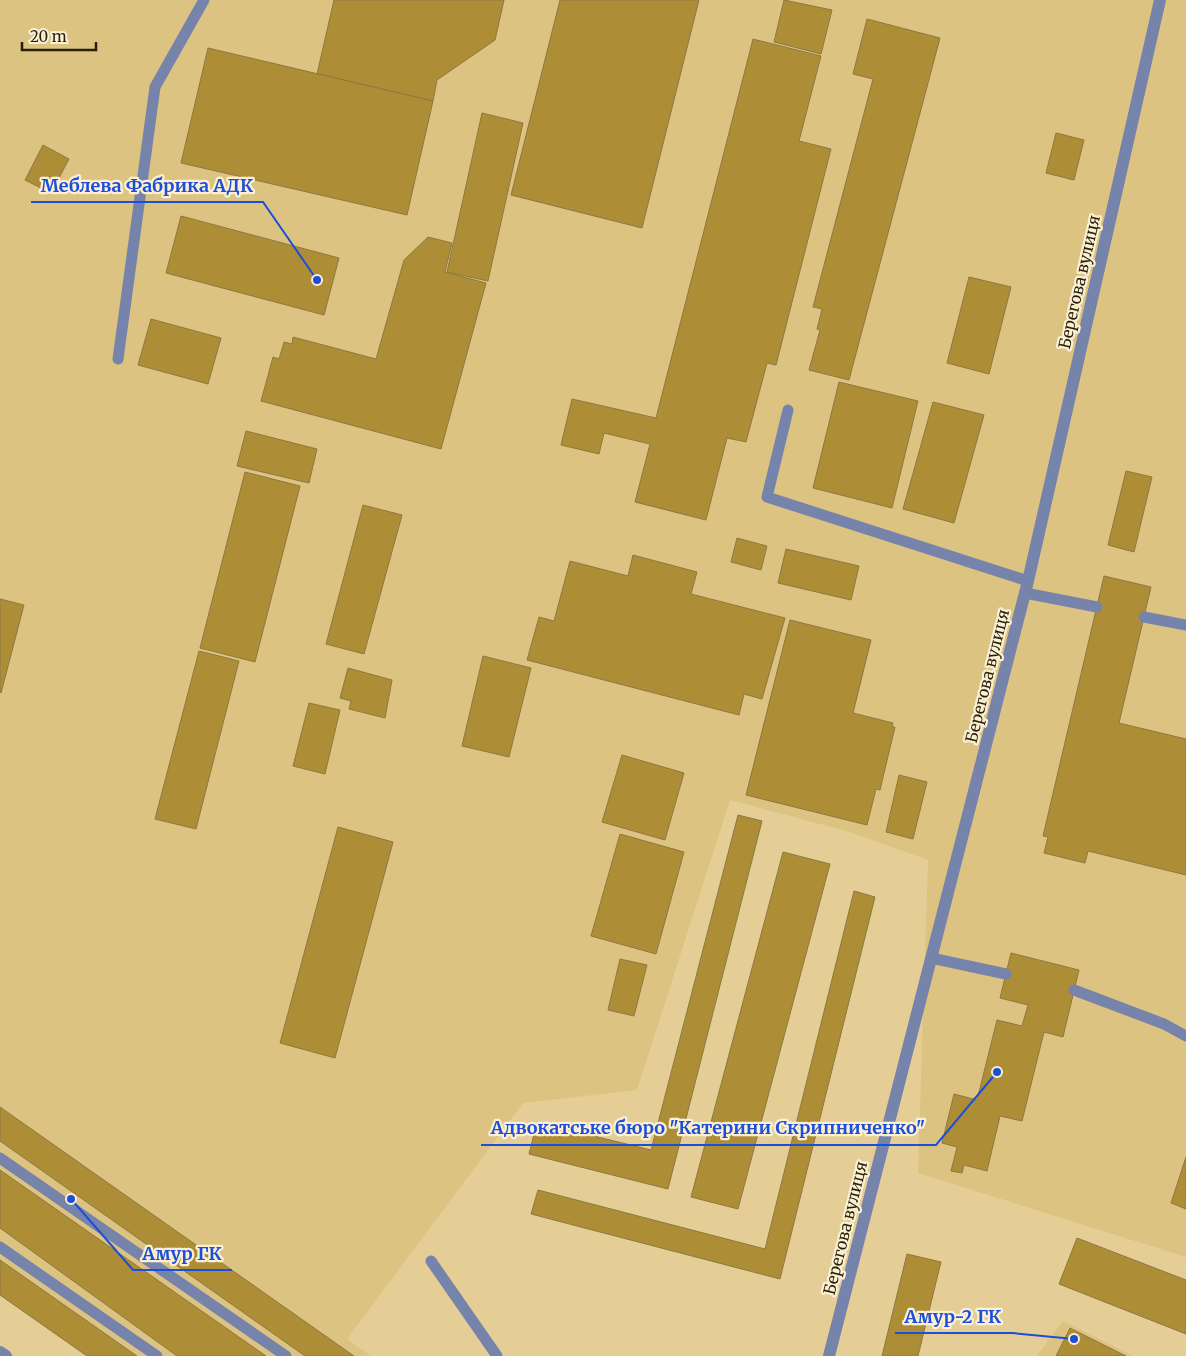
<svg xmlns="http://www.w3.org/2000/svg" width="1186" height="1356" font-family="Merriweather,serif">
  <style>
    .built { fill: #dcc382 }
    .building { fill: #ad8e37; stroke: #8d7841 }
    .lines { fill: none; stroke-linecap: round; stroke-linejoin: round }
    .service { stroke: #7684ac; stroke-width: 11 }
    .minor { stroke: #7684ac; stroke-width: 12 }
    .labels { text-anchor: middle; stroke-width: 4.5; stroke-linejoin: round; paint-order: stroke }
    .street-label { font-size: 16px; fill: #281f08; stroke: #fbf0d4 }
    .leader { fill: none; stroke: #1d4ed8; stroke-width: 2 }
    .callout-dot { fill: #1d4ed8; stroke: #fbf0d4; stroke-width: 2 }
    .callout-label { font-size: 18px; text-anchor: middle; font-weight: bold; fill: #1d4ed8; stroke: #fbf0d4; stroke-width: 4.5; stroke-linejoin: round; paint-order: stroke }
  </style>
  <rect width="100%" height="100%" fill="#e4ce95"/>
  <g class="built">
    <path d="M0,0H1186V1257L918,1173L928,860L850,832L730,800L637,1090L523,1103L347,1339L371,1356H87L0,1295Z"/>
    <path d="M1063,1321L1133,1356H1037Z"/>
  </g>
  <g class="building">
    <path d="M334,0H504L495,40L437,80L433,101L317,74Z"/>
    <path d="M560,0H699L642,228L511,195Z"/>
    <path d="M784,0L832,10L821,54L774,42Z"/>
    <path d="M867,19L940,38L849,380L809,370L820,330L817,329L822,309L813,307L873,79L853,74Z"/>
    <path d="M753,39L821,56L799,141L831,149L776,365L767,363L746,442L727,438L706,520L635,502L650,444L604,433L599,454L561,445L572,399L656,418Z"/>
    <path d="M208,48L433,101L407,215L181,163Z"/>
    <path d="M482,113L523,123L488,281L447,272Z"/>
    <path d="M1056,133L1084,140L1074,180L1046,173Z"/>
    <path d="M43,145L69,159L51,193L25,180Z"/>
    <path d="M181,216L339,258L324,315L166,273Z"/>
    <path d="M428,237L452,243L445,272L486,283L441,449L261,401L273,357L279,359L284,342L292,344L293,337L376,359L404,260Z"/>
    <path d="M969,277L1011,287L989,374L947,363Z"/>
    <path d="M151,319L221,338L208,384L138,365Z"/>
    <path d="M839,382L918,401L892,508L813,488Z"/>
    <path d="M933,402L984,415L954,523L903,509Z"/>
    <path d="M246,431L317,449L309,483L237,466Z"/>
    <path d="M1126,471L1152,477L1134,552L1108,545Z"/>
    <path d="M245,472L300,486L255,662L200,648Z"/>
    <path d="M363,505L402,515L364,654L326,644Z"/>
    <path d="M737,538L767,546L761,570L731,562Z"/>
    <path d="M786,549L859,566L851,600L778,583Z"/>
    <path d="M633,555L697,572L691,594L785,618L762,699L744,694L739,715L527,660L539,617L554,621L570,561L628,576Z"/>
    <path d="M1104,576L1151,587L1119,723L1186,739V875L1088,851L1085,863L1044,853L1048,837L1043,836Z"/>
    <path d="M0,599L24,605L1,693L0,692Z"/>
    <path d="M790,620L871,640L853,713L893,723L892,727H895L880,790L876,789L867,825L746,795Z"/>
    <path d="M199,651L239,661L196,829L155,819Z"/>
    <path d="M483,656L531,668L509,757L462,746Z"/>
    <path d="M348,668L392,680L385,718L349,709L351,701L340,698Z"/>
    <path d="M309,703L340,710L325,774L293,766Z"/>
    <path d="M622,755L684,773L665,840L602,822Z"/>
    <path d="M899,775L927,782L913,839L886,832Z"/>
    <path d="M738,815L762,821L668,1189L529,1154L537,1122L651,1150Z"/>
    <path d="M338,827L393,842L335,1058L280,1043Z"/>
    <path d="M620,834L684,852L656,954L591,936Z"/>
    <path d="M783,852L830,864L738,1209L691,1197Z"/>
    <path d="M854,891L875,897L780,1279L531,1214L538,1190L765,1249Z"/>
    <path d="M1011,953L1079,970L1063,1037L1044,1032L1022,1121L1000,1116L987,1171L964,1165L962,1173L951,1171L957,1147L942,1143L954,1094L977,1100L997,1020L1022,1026L1028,1005L1000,998Z"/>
    <path d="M620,959L647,965L634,1016L608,1010Z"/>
    <path d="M0,1107L354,1356H305L0,1141Z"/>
    <path d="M1186,1157V1209L1171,1203Z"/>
    <path d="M0,1170L266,1356H177L0,1228Z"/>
    <path d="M1077,1238L1186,1280V1334L1059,1284Z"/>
    <path d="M907,1254L941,1262L918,1356H882Z"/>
    <path d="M0,1260L137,1356H87L0,1295Z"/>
    <path d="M1070,1328L1126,1356H1056Z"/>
  </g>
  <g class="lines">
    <g class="service">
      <path d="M118,359L155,87L204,0"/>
      <path d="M788,410L767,497L1028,581"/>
      <path d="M1025,593L1097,607"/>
      <path d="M1144,617L1186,625"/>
      <path d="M931,958L1006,974"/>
      <path d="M1074,990L1164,1024L1186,1036"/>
      <path d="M0,1158L286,1356"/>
      <path d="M0,1247L157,1356"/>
      <path d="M431,1261L497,1356"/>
    </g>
    <g class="minor">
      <path d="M0,1352L6,1356"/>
      <path d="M829,1356L1028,581L1160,0"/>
    </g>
  </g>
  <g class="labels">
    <g class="street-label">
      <text transform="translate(1079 282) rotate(-77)" y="6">Берегова вулиця</text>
      <text transform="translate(987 676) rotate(-76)" y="6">Берегова вулиця</text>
      <text transform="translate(845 1228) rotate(-76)" y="6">Берегова вулиця</text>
    </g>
  </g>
  <path class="leader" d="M317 280L263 202H31M997 1072L936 1145H481M71 1199L133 1270H232M1074 1339L1012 1333H895"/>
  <g class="callout-dot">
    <circle cx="317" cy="280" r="5"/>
    <circle cx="997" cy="1072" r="5"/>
    <circle cx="71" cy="1199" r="5"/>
    <circle cx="1074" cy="1339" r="5"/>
  </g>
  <g class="callout-label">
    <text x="147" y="192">Меблева Фабрика АДК</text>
    <text x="708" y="1134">Адвокатське бюро "Катерини Скрипниченко"</text>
    <text x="182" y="1260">Амур ГК</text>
    <text x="953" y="1323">Амур-2 ГК</text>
  </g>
  <path d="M22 42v8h74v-8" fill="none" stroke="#281f08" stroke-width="2.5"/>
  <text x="30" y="42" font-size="15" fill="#281f08" stroke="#fbf0d4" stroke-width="4" paint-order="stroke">20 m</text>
</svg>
